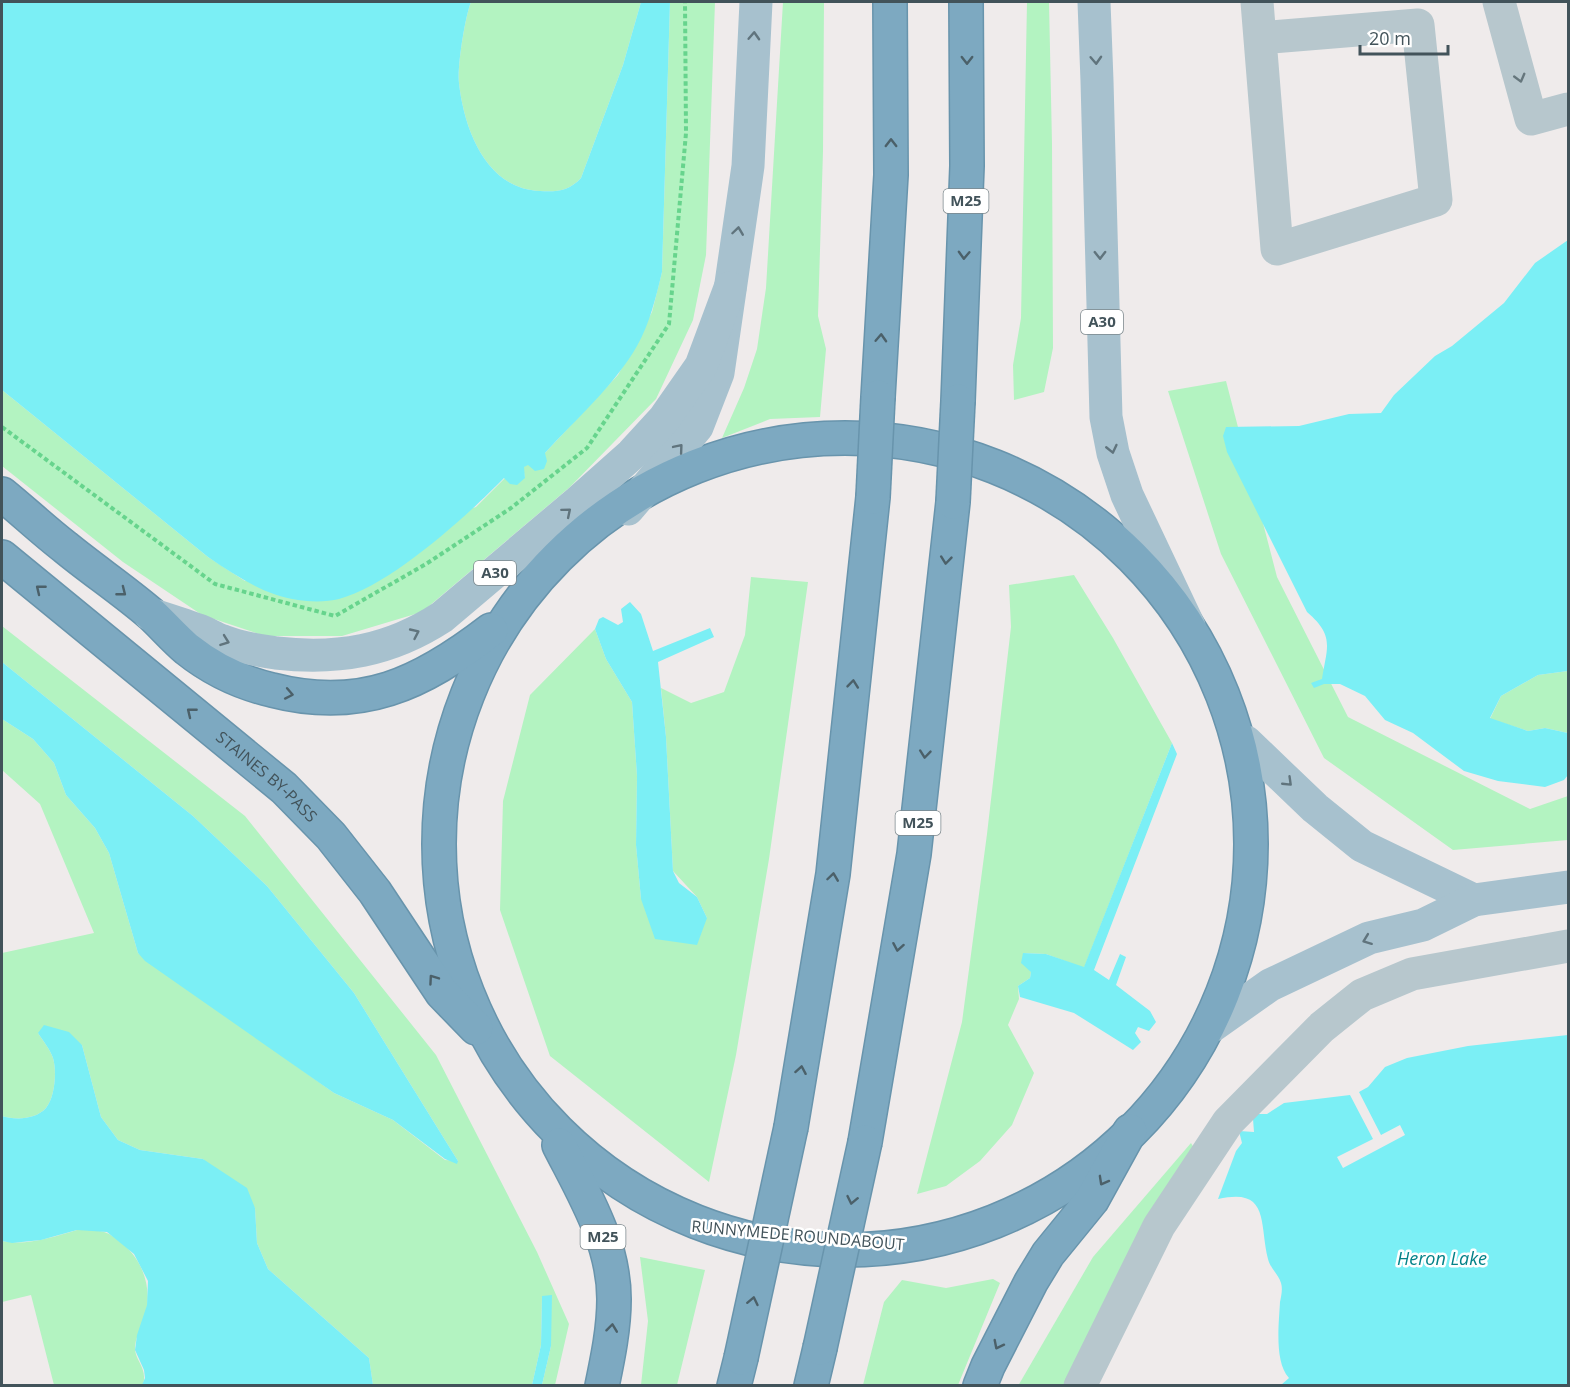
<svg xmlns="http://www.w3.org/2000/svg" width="1570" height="1387" font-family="'Open Sans',sans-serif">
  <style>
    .green { fill: #b3f3c1 }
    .water { fill: #7beff5 }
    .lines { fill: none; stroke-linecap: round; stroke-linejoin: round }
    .highway-casing { stroke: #6894ac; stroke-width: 36 }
    .path { stroke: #67d48d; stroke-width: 4; stroke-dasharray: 4.5 3; stroke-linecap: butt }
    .minor { stroke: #b7c7cd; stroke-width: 33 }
    .major { stroke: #a7c1ce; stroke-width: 33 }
    .highway { stroke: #7da9c1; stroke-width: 33 }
    .highway-bridge-casing { stroke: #6894ac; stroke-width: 36; stroke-linecap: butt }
    .highway-bridge { stroke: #7da9c1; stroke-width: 33 }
    .oneway { stroke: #60747d }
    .oneway2 { stroke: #4b6069 }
    .oneway3 { stroke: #65767c }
    .labels { text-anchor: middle; stroke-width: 5; stroke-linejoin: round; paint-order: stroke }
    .shield { fill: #fff; stroke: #7b878c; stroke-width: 1.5 }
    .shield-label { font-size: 15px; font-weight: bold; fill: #42535a }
    .street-label { font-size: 16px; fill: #42535a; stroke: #fff }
    .water-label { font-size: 18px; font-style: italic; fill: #048288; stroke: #fff }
  </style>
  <rect width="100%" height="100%" fill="#efebeb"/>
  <g class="green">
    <path d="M471,2H641L623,65L581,178C569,191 557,192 540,191C486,189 464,129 459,83C457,67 465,17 471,2Z"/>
    <path d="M670,2H715L706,255L693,320L656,399L570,487L422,612L342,636H265L202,615L123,562L2,466V390L208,557L245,581L476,507L505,478H525L523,467L544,454L618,375L652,312L662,272Z"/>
    <path d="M783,2H824L823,151L818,316L826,349L820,417L770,419L722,438L744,388L757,349L766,288Z"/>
    <path d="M1027,2H1049L1052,144L1053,348L1044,392L1014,400L1013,365L1021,318Z"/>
    <path d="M1226,381L1277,577L1348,717L1530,809L1568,796V840L1453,850L1324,758L1221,554L1168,391Z"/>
    <path d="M1074,575L1113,638L1172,743L1084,968L1046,954L1023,953L1031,972L1030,978L1018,986L1019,999L1008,1025L1034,1073L1012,1125L980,1161L946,1186L917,1194L962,1022L987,834L1011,627L1009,585Z"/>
    <path d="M751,577L808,582L769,859L736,1055L709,1182L550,1056L500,910L503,801L530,695L595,629L606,659L632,702L637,776L636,845L641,899L707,918L697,897L673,871L666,737L661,688L691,703L724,692L745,635Z"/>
    <path d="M2,626L245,816L436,1055L537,1252L569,1324L555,1385H542L551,1346L542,1296L541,1345L532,1385H373L369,1358L268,1269L257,1243L255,1208L203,1159L140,1150L118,1140L101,1117L82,1045L38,1033C43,1041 50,1049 53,1058C57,1071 55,1097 46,1108C35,1120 15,1120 2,1116V953L94,933L40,804L2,770V719L33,739L54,763L66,795L95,828L109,853L138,953L334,1093L393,1120L445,1160L458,1161L354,993L267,886L193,816L2,662Z"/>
    <path d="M1568,671V733L1545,728L1528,731L1490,719L1501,696L1538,675Z"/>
    <path d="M1191,1143L1198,1155L1067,1385L1018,1386L1093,1257Z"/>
    <path d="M77,1230C86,1230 101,1229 109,1234C135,1248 151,1276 147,1306C145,1320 137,1332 135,1346C134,1361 148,1367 143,1385H54L31,1295L2,1302V1241C27,1246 53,1237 77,1230Z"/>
    <path d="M640,1257L705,1270L677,1385H641L648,1321Z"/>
    <path d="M993,1279L1000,1283L958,1385H863L884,1302L902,1280L946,1288Z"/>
  </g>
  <g class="water">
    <path d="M2,2H471C465,17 457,67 459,83C464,129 486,189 540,191C557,192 569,191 581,178L623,65L641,2H670L662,272C656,297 650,323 637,346C614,386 576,419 545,453L547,461L544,469L535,471L528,465L524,467L525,478L517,485L510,484L504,478C467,516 391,585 339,599C328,602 310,602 298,600C264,595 236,576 208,557L2,390Z"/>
    <path d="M1568,240V671L1538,675L1501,696L1490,718L1528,731L1545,728L1568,733V775L1564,780L1545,787L1498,781L1464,771L1413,733L1385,720L1365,696L1340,684H1324L1314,688L1311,683L1322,679C1327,647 1335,636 1307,612L1227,452L1223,436L1226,427L1299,426L1349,414L1381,413L1394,395L1435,356L1452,346L1504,303L1535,263Z"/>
    <path d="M630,602L641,614L653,651L710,628L714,637L658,662L666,737L673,871L679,883L697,897L707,918L697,945L655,939L641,899L636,845L637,776L632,702L606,659L595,629L599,619L603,617L618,625L623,622L621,609Z"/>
    <path d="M2,662L193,816L267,886L354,993L458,1161L457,1164L445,1159L393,1120L334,1093L145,961L138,953L109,853L95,828L66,795L54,763L33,739L2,719Z"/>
    <path d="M1172,743L1177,754L1094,970L1109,980L1120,954L1126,957L1116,985L1150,1011L1156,1022L1149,1031L1138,1027L1135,1033L1141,1042L1133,1050L1074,1013L1020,997L1018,986L1030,978L1031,972L1021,963L1023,953L1046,954L1084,967Z"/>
    <path d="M44,1025L69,1032L82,1045L101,1117L118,1140L140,1150L203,1159L247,1188L255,1208L257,1243L268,1269L369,1358L373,1385H142L145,1378L144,1370L135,1350L137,1335L147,1305L148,1281L134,1254L107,1232L77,1230L41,1240L12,1243L2,1241V1116C15,1120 35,1120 46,1108C55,1097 57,1071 53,1058C50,1049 43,1041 38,1033Z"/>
    <path d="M1568,1035V1385H1281L1289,1378C1274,1362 1279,1323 1280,1302C1281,1297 1283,1289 1281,1283C1279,1275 1270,1268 1268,1259C1259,1223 1270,1187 1218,1199L1236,1151L1242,1143L1239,1131L1254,1132L1253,1119L1256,1114H1267L1284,1103L1350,1095L1373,1139L1337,1157L1343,1168L1405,1135L1400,1125L1381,1135L1359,1092L1368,1087L1385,1067L1407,1058L1468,1046Z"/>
    <path d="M552,1295L551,1346L542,1385H532L541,1345L542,1296Z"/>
  </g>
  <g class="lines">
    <defs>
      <g id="highway">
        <path d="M878,397L891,175L890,2"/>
        <path d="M958,401L967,166L966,2"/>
        <circle cx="845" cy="844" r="406"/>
        <path d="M2,494C23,511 43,530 65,547C93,570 123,590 151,614C163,625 174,638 187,649C212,669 242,683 272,690C361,713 421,684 491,630"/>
        <path id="s1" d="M2,557L284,788L331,836L375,892L442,993L476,1028"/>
        <path d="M791,1127L833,874L873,497"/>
        <path d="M865,1142L914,854L953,502"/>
        <path d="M559,1145C584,1194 614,1243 614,1299C614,1328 608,1357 602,1386"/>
        <path d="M734,1386L741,1358"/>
        <path d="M811,1386L820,1348"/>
        <path d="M980,1386L988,1366L1031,1282L1048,1254L1092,1200L1130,1131"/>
      </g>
    </defs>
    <use href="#highway" class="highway-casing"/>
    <path class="path" d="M2,427L215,584L335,616L426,564L511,508L587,448L669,324L686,133L685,2"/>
    <g class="minor">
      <path d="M1257,2L1277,249L1436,200L1418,25L1260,38"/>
      <path d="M1499,2L1531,119L1568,109"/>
      <path d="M1080,1386L1159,1226L1228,1122L1322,1027L1362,995L1412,974L1568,946"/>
    </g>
    <g class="major">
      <path d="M1094,2L1097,81L1106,417L1113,453L1127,495L1189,626"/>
      <path d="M628,509L697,427L718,373L748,166L756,2"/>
      <path d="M150,614C166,619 182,624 198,630C207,633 214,638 223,641C240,648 258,650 276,653C338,660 390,651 442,617L578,502L632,454L664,419L701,366L730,288"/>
      <path d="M1246,742L1315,808L1362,846L1474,900"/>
      <path d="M1212,1026L1270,985L1369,938L1423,925L1474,900L1568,887"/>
    </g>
    <use href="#highway" class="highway"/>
    <defs>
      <g id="highway-bridge">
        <path d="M873,497L878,397"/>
        <path d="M953,502L958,401"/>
        <path d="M820,1348L865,1142"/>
        <path d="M741,1358L791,1127"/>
      </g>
    </defs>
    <use href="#highway-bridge" class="highway-bridge-casing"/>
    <use href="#highway-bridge" class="highway-bridge"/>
  </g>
  <defs><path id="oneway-chevron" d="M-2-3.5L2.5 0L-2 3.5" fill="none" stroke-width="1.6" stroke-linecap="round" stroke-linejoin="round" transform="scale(1.5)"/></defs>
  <g class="oneway">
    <use href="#oneway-chevron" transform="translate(754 36) rotate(-87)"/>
    <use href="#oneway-chevron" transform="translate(1096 60) rotate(87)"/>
    <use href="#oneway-chevron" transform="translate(738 231) rotate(-82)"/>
    <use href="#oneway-chevron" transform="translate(1100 255) rotate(89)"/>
    <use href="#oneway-chevron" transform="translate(679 448) rotate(-50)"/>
    <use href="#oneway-chevron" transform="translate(1112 449) rotate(77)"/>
    <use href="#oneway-chevron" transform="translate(567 512) rotate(-40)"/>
    <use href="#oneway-chevron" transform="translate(415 633) rotate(-25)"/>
    <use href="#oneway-chevron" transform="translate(225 641) rotate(20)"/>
    <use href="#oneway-chevron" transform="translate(1288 782) rotate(44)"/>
    <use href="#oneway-chevron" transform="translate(1367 940) rotate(159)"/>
  </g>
  <g class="oneway2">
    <use href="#oneway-chevron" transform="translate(967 60) rotate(90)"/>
    <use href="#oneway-chevron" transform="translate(891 143) rotate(-90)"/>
    <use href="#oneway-chevron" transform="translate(964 255) rotate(92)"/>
    <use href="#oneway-chevron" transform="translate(881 338) rotate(-87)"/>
    <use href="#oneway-chevron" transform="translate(946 560) rotate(96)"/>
    <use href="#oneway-chevron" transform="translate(40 589) rotate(-141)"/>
    <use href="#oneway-chevron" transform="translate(122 592) rotate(38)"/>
    <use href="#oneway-chevron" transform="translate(853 684) rotate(-84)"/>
    <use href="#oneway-chevron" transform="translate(289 694) rotate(11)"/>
    <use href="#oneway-chevron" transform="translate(191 712) rotate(-141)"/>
    <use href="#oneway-chevron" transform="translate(925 754) rotate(96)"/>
    <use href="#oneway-chevron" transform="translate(833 877) rotate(-82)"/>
    <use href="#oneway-chevron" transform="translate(898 947) rotate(100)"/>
    <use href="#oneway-chevron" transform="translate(433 979) rotate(-125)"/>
    <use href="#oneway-chevron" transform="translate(801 1070) rotate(-80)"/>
    <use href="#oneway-chevron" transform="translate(1103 1181) rotate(119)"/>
    <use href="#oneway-chevron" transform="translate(852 1200) rotate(102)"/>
    <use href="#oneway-chevron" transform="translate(753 1301) rotate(-78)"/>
    <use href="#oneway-chevron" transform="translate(612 1328) rotate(-83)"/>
    <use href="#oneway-chevron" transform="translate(998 1345) rotate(117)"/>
  </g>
  <use class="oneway3" href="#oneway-chevron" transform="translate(1520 78) rotate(75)"/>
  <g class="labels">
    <g class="shield">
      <rect x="943.5" y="189" width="45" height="24" rx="4.5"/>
      <rect x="1081" y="310" width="42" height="24" rx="4.5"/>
      <rect x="474" y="561" width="42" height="24" rx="4.5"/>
      <rect x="895.5" y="811" width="45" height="24" rx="4.5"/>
      <rect x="580.5" y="1225" width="45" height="24" rx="4.5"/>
    </g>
    <g class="shield-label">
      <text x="966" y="206">M25</text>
      <text x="1102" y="327">A30</text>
      <text x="495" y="578">A30</text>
      <text x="918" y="828">M25</text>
      <text x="603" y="1242">M25</text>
    </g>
    <g class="street-label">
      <text dy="6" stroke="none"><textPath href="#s1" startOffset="344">STAINES BY-PASS</textPath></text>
      <text transform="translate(798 1235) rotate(5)" y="6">RUNNYMEDE ROUNDABOUT</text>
    </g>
    <g class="water-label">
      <text x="1442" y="1265">Heron Lake</text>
    </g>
  </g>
  <rect width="1570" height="1387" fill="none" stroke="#42535a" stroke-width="6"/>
  <path d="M1360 45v9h88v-9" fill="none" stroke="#42535a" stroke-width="3"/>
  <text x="1369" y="45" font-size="18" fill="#42535a" stroke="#ffffff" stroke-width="4.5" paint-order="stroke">20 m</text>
</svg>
